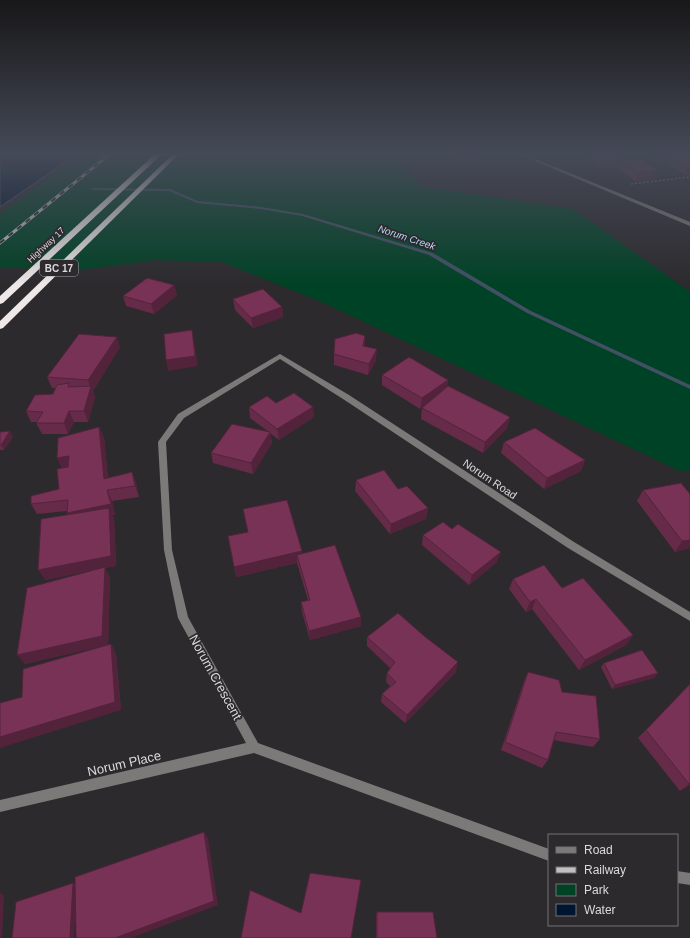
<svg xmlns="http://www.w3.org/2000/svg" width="690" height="938" font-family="Arial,sans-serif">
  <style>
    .green { fill: #004225 }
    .water { fill: #001530; stroke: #425064 }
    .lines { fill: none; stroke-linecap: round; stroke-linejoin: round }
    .stream { fill: #425064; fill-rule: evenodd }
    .path { stroke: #787678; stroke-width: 1.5; stroke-dasharray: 2 2; stroke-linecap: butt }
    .minor { fill: #7c7979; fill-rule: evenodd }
    .tertiary { fill: #7c7979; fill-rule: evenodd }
    .motorway { fill: #eee8e8; fill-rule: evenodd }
    .rail-casing { stroke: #c1bfc1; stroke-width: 3 }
    .rail { stroke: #2c2a2d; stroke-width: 2; stroke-dasharray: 5.5; stroke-linecap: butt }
    .wall { fill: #662b49 }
    .shaded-wall { fill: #53233c }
    .building { fill: #773255; stroke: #53233c }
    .labels { text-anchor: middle; stroke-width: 3.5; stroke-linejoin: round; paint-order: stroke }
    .far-street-label { font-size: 9px; fill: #dcdadc; stroke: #2c2a2d }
    .far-water-label { font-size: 10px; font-style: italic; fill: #b9d6f5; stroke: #2c2a2d }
    .shield { fill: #2c2a2d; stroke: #a7a5a8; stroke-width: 1 }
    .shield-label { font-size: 10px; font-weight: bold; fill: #dcdadc }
    .street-label { font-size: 11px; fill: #dcdadc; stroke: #2c2a2d }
    .near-street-label { font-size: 13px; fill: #dcdadc; stroke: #2c2a2d }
  </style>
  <rect width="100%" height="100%" fill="#2c2a2d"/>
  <path class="green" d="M82,154H395L420,186L573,209L690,292V470L680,471L324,303L222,262L155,260L86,269L0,268V214Z"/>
  <path class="water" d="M0,154H77L0,207Z"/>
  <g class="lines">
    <path class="stream" d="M93,188L170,189L198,201L261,207L303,214L433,253L531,311L690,385V389L527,313L429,255L302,216L261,209L197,203L169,191L92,190L91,189Z"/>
    <path class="path" d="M631,184L690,177"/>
    <g class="minor">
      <path d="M280,354L349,395L574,542L690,612V621L568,548L343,399L280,359L184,418L166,442L172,550L188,617L258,743L549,849V861L254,753L0,812V800L246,743L178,618L164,550L158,442L178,414Z"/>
      <path d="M677,871L690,873V885L677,883Z"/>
    </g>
    <path class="tertiary" d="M518,154H523L690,222V226Z"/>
    <g class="motorway">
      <path d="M155,154H162L3,303L0,304V296Z"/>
      <path d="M173,154H179L3,328L0,329V321Z"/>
    </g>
    <defs>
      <path id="rail" d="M0,243L110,154"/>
    </defs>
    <use href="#rail" class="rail-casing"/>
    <use href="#rail" class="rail"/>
  </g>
  <g class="wall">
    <path d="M452,154H479L478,159L465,162Z"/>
    <path d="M585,154H621L624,161L654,179L635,181L619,170L620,166L600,168L584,156Z"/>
    <path d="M646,154H690V173L684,174L667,163L668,160L655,161Z"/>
    <path d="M174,285L177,295L154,314L126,306L123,296Z"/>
    <path d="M233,299L282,307L283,317L253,328L235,310Z"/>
    <path d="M120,347L93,391L95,397L88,422H74L68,434H42L36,423L37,422H31L26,411L53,394L55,388H52L47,377Z"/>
    <path d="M365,347L376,360L368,375L334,365V354Z"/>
    <path d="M382,375L448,380L447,388L510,417L507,428L483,453L421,419L422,408L427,405L420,409L382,385Z"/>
    <path d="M276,403L313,407L314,417L279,440L270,433L272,443L253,474L213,463L211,453L269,432L250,418L249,407Z"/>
    <path d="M99,427L104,438L108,478L132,472L136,483L139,497L112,501L115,515H112L114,518L116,566L105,568L110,578L108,645L111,644L116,654L121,710L22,697L106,645L25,664L93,570L45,580L68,514L67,511L37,514L31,504L59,489L62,468L57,458Z"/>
    <path d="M0,432L13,437L4,450H0Z"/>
    <path d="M504,442L585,460L581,471L544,489L501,453Z"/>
    <path d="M356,480L398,489L428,508L426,519L390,534L355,491Z"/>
    <path d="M643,490L690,494V548L675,552L637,501Z"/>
    <path d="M423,535L497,562L469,585L422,545Z"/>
    <path d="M302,553L361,617V626L310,640L302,612L301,602L308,600L297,563L236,577L234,567Z"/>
    <path d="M513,579L562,588L633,635L626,645L579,670L532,609L526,612L509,589Z"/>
    <path d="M367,637L456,672L405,723L381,702L382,694L390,686L386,682L387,673L390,668L367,646Z"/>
    <path d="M604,663L658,673L654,678L612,689L601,667Z"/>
    <path d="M528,672L562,692L600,739L593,747L553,740L548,760L542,768L501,750L524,681Z"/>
    <path d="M690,684V785L680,791L638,738Z"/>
    <path d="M377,912L437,938H376V916Z"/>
  </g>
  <g class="shaded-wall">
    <path d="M479,154L478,159L465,162V157Z"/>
    <path d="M569,154H585L568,156Z"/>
    <path d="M658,154H690H670L668,160L655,161Z"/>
    <path d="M625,157L623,162L621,161L620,166L600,168L603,159Z"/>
    <path d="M690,164V173L684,174L687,165Z"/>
    <path d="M657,170L654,179L635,181L638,172Z"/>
    <path d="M174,285L177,295L154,314L151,304Z"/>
    <path d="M282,307L283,317L253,328L251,318Z"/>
    <path d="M192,330L194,340L198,366L168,371L166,360Z"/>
    <path d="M365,336V347L363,346Z"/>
    <path d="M117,337L120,347L93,391L95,397L88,422L84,411L90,386L88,380Z"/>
    <path d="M377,349L376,360L368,375L369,364Z"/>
    <path d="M448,380L446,391L420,409L422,398Z"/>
    <path d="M313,407L314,417L279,440L277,429Z"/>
    <path d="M69,411L74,422L68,434L64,423Z"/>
    <path d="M510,417L507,428L483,453L485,442Z"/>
    <path d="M99,427L104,438L109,489L104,479Z"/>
    <path d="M10,431L13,437L4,450L1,445Z"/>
    <path d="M270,432L272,443L253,474L251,463Z"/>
    <path d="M69,456L74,467L62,469L57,458Z"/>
    <path d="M585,460L581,471L544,489L547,478Z"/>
    <path d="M132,472L136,483L139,497L135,486Z"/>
    <path d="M107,490L112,501L115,515H112L114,518L116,566L105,568L110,578L108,645L25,664L17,655L105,568L45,580L38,570L73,523L67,513Z"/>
    <path d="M428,508L426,519L390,534L391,524Z"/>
    <path d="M690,540V548L675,552L682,541Z"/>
    <path d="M302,551V562L297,555V563L236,577L234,567Z"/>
    <path d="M501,552L497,562L469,585L472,575Z"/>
    <path d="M536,599L532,609L526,612L530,602Z"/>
    <path d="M361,617V626L310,640L309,631Z"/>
    <path d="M633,635L626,645L579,670L585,660Z"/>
    <path d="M111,644L116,654L121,710L0,748V737Z"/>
    <path d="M458,662L456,672L405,723L407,715Z"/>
    <path d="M658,673L654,678L612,689L615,685Z"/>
    <path d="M690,783V785L680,791Z"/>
    <path d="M204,832L208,838L218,905L131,938H115Z"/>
    <path d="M73,883L77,885L74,938H70Z"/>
    <path d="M0,893L4,895L2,938H0Z"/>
  </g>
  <g class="building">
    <path d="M460,154H479L465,157Z"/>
    <path d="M596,154H621L625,157L603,159Z"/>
    <path d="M670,154H690V164L687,165Z"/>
    <path d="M641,159L657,170L638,172L621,161Z"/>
    <path d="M147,278L174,285L151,304L123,296Z"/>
    <path d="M263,289L282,307L251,318L233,299Z"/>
    <path d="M192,330L195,356L166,360L164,334Z"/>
    <path d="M356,333L365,336L363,346L377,349L369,364L334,354L335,339Z"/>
    <path d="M79,334L117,337L88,380L47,377Z"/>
    <path d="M409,357L448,380L422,398L382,375Z"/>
    <path d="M69,383L68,387L91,386L84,411H69L64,423H36L43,412L26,411L35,395L53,394L57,385Z"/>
    <path d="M448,386L510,417L485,442L422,408Z"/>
    <path d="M294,393L313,407L277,429L249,407L267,396L276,403Z"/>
    <path d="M232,424L270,432L251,463L211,453Z"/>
    <path d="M99,427L104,479L132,472L135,486L107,490L111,504L67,513L68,500L31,504V496L59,489L57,469L68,467L69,456L57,458L58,438Z"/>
    <path d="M535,428L585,460L547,478L504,442Z"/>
    <path d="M10,431L1,445H0V432Z"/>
    <path d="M384,470L398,489L407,486L428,508L391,524L356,480Z"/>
    <path d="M681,483L690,494V540L682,541L643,490Z"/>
    <path d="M287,500L302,551L234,567L228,536L248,532L243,509Z"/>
    <path d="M109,508L111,556L38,570L41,519Z"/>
    <path d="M443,522L452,529L458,524L501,552L472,575L423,535Z"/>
    <path d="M335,545L361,617L309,631L301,602L310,600L297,555Z"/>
    <path d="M544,565L562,588L583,578L633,635L585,660L536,599L530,602L513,579Z"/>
    <path d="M105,567L102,636L17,655L27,588Z"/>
    <path d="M398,613L424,636L458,662L407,715L382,694L396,682L387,673L395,662L367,637Z"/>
    <path d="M111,644L115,702L0,737V703L22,697L23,669Z"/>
    <path d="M642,650L658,673L615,685L604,663Z"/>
    <path d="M528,672L559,680L562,692L596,696L600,739L556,732L548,760L505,742Z"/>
    <path d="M690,684V783L689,784L646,730Z"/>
    <path d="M204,832L214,901L115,938H76L75,877Z"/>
    <path d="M310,873L361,880L351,938H241L250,890L301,913Z"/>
    <path d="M73,883L70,938H12L16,902Z"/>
    <path d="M377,912H433L437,938H377Z"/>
  </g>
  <linearGradient id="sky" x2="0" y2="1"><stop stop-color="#181719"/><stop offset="0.54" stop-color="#454a57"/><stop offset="1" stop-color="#454a57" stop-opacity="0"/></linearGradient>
  <rect width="690" height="285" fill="url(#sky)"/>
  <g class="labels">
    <g class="far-street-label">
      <text transform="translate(46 245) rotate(-43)" y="3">Highway 17</text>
    </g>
    <g class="far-water-label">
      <text transform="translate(407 237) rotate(18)" y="4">Norum Creek</text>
    </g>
    <rect class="shield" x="40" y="260" width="38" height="16" rx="3"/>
    <g class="shield-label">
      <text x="59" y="272">BC 17</text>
    </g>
    <g class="street-label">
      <text transform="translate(490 479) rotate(34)" y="4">Norum Road</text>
    </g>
    <g class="near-street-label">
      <text transform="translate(216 677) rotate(61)" y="5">Norum Crescent</text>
      <text transform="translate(124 763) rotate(-13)" y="5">Norum Place</text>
    </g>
  </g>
  <rect x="548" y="834" width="130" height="92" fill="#2c2a2d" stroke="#727073"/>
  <rect x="556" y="847" width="20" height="6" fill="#7c7979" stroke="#727073"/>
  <text x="584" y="854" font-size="12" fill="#dcdadc">Road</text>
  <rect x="556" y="867" width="20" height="6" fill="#c1bfc1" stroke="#727073"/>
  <text x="584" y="874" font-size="12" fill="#dcdadc">Railway</text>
  <rect x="556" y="884" width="20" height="12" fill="#004225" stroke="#727073"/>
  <text x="584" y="894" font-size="12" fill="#dcdadc">Park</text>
  <rect x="556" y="904" width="20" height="12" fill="#001530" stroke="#727073"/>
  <text x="584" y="914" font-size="12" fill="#dcdadc">Water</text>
</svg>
